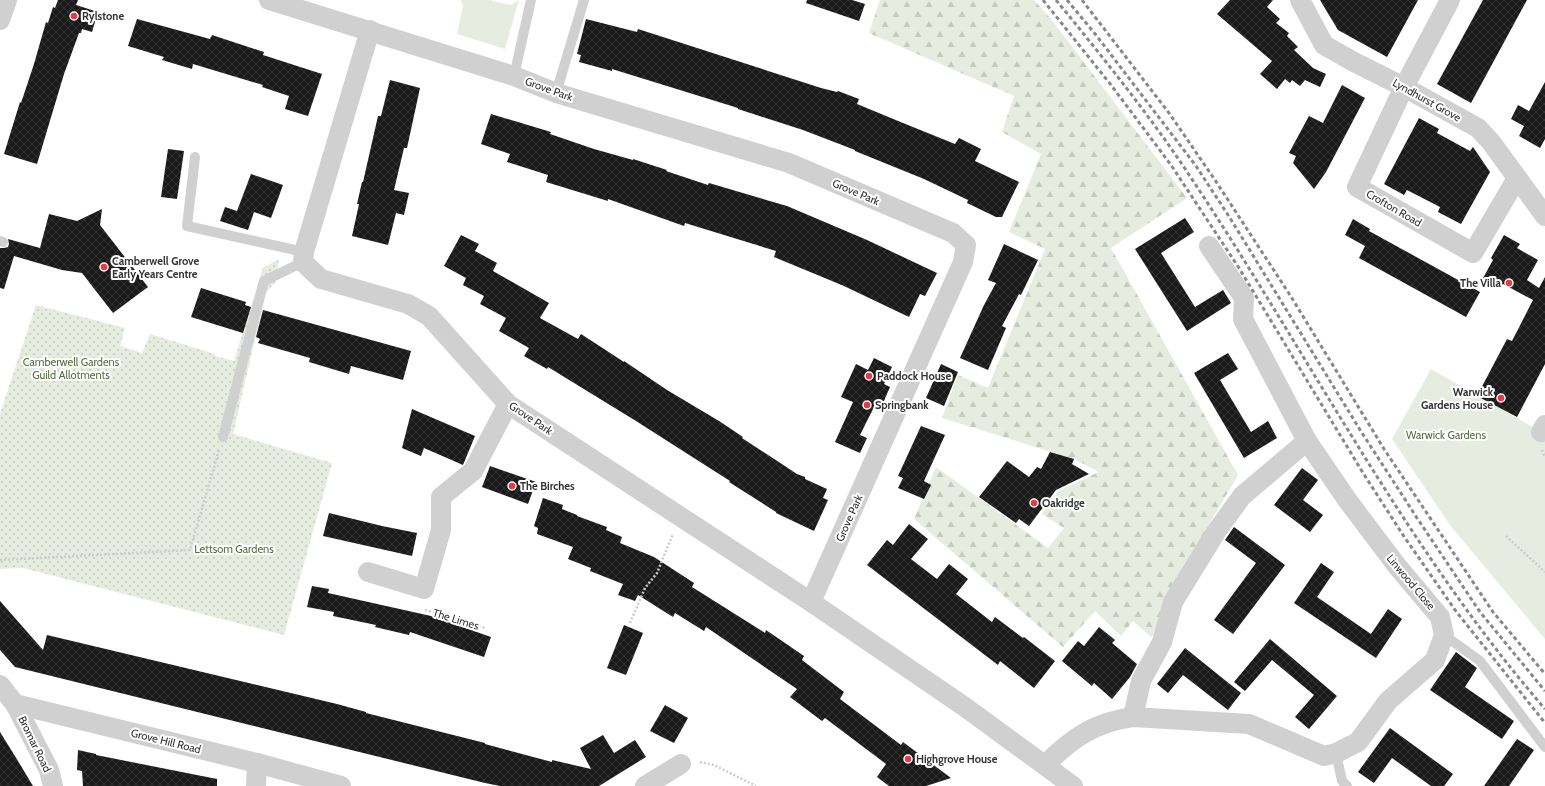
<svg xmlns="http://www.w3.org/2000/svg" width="1545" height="786" font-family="Cabin,sans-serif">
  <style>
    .green { fill: #e6ecdf }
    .forest { fill: url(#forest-firs) }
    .garden { fill: url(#garden-dots) }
    .building { fill: url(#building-cross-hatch) }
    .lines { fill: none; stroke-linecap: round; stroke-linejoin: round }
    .path { stroke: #cdcdcd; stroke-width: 2.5; stroke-dasharray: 2 2; stroke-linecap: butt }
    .lane { stroke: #d0d0d0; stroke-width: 10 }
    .street { stroke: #d0d0d0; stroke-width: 20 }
    .rail { stroke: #888; stroke-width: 3; stroke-dasharray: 4 3; stroke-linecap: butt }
    .poi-dot { fill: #e63946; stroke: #fff; stroke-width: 1.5 }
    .labels { text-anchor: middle; stroke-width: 4; stroke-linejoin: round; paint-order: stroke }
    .poi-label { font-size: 11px; font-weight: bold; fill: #333; stroke: #fff; text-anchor: start }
    .street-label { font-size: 11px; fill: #333; stroke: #fff }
    .park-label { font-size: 11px; fill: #56703f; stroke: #fff }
  </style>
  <defs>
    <pattern id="forest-firs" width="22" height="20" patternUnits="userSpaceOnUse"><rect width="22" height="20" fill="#e6ecdf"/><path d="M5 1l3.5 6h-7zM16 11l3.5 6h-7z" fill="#c6cbc0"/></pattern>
    <pattern id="garden-dots" width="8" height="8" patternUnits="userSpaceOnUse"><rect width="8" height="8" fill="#e6ecdf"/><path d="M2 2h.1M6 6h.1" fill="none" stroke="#c6cbc0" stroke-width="1.8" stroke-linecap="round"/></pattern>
    <pattern id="building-cross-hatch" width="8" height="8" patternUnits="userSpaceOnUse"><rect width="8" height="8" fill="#1a1a1a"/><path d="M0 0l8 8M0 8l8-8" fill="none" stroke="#333"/></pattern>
  </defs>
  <rect width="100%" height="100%" fill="#fff"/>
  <g class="green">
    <path d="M461,0H492V1L511,5L519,0L505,49L457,34L463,6Z"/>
    <path d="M1431,369L1545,434V639L1450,525L1392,439Z"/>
  </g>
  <path class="forest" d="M880,0H1034L1051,19L1187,198L1111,248L1238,475L1166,597L1152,638L1133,621L1121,636L1095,611L1063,647L914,519L936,467L1048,548L1064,528L1042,514L1058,491L1099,472L1074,459L942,418L958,375L988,388L1045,249L1009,232L1041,154L1002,132L1014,96L869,33Z"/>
  <path class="garden" d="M279,259L276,282L266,292L233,434L332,463L284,635L23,568L0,569V414L36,305L125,328L120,346L142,353L150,334L215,354V356L234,361L263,268Z"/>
  <g class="building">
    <path d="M58,0H78L76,5L98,12L92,32L82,29L81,33H79L64,74L37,164L4,154L20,102L21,103L34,64L46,22L48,23L53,7L55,8Z"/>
    <path d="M807,0H852L865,4L859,21L806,3Z"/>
    <path d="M1230,0H1273L1267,7L1280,19L1276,23L1289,33L1287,36L1298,47L1294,50L1313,68L1326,74L1320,87L1305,80L1300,86L1292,80L1290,83L1285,79L1277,89L1260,74L1272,61L1217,14Z"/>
    <path d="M1320,0H1418L1387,57L1338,30Z"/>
    <path d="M1483,0H1527L1471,103L1437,84Z"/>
    <path d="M137,19L210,39L212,35L264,52L263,55L322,74L308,116L285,109L289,96L262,87L263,85L193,64L192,69L162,60L164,57L128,46Z"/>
    <path d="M586,19L637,32L638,29L821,88L837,92L838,91L859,99L857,104L903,123L955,144L959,138L981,149L975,161L1019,182L1002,217H996L967,203L968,200L924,179L855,151V150L803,130L738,109V108L612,69V71L579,62L581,55L577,54Z"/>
    <path d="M390,80L420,88L407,148H404L394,190L409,193L404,215L396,213L388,245L352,236L359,204H357L362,182H363L378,116H381Z"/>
    <path d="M1545,82V139L1540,148L1519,136L1524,126L1511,119L1518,105L1529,111Z"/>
    <path d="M1342,85L1365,98L1326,172L1314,189L1293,163L1296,156L1289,153L1309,116L1323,123Z"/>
    <path d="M491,114L551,132L550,134L594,149L633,160V159L667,170L666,171L708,185L709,183L787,206L867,240L937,273L925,296L920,294L909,317L844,286L774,257L776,251L685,223L684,226L608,199V201L546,182L548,175L507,162L510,154L481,144Z"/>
    <path d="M1419,118L1439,129L1437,133L1470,151L1473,147L1490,172L1461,224L1438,212L1440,207L1407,190L1404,195L1384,184Z"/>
    <path d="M168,149L184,151L177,199L161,197Z"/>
    <path d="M251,174L283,185L271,218L254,212L248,230L220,221L225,207L237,211Z"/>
    <path d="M102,209L100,225L148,287L113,313L82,273L62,270L14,256L4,289L0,288V248H4L8,247L9,244L8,239L40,248L49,214L77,221Z"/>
    <path d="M1185,218L1194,232L1161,253L1195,307L1223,290L1231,303L1187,331L1135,249Z"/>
    <path d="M1353,219L1370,229L1369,231L1480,292L1466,317L1359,258L1365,246L1345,235Z"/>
    <path d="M461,235L479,244L475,251L497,263L493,271L549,303L540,318L578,339L581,334L624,362V361L667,390L719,421L743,437L742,438L797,474L805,477V479L827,489L823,498L828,500L814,531L776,513V512L729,482L730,481L636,421L548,367L547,369L524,356L529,348L499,331L506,318L480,304L484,296L463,285L466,278L444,266Z"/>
    <path d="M1504,235L1520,244L1517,248L1538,260L1527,280L1539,288L1545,277V364L1517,417L1477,396L1507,339L1512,341L1533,300L1503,284L1501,288L1483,278L1493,260L1491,258Z"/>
    <path d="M1004,244L1038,260L1021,295L1019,294L1002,326L1006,328L988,370L960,358L984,305L996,283L988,280Z"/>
    <path d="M201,288L246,302L245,305L251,307L243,333L191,317Z"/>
    <path d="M263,310L411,351L403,380L351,366L349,374L309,362L310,358L258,343L260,339L256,337Z"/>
    <path d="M1228,353L1238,369L1220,380L1251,432L1268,421L1277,438L1244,458L1194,373Z"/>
    <path d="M874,358L892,367L884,384L890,387L880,410L874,407L860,435L867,438L860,453L835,442L853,402L841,397L856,364L868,370Z"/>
    <path d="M941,364L958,372L944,406L926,398Z"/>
    <path d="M412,409L475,436L463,465L424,448L421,456L402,448Z"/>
    <path d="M921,426L945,435L924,481L931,485L924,499L898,488L903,478L898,476Z"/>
    <path d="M1050,452L1074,459L1072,464L1089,474L1056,490L1029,526L1019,519L1016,523L979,497L1007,461L1029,477L1037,467L1041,469Z"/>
    <path d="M490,466L536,482L528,504L482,487Z"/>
    <path d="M1302,468L1318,480L1303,500L1323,515L1310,532L1274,505Z"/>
    <path d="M543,498L563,505L562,509L577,515V516L607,527L606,530L622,537L620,543L654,557L694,583L692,587L765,633L766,630L804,656L802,660L844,692L840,699L901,745L903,742L951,778L926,786H889L877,777L886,764L825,718L822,721L790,697L797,689L706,627L704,631L675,613L673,617L638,595L635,601L618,595L623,584L590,571L591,568L568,559L573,547L537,534L538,528L534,526Z"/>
    <path d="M329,513L382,526L417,533L412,556L323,536Z"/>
    <path d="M909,524L928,539L911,559L937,579L949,564L968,579L956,594L992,622L995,617L1023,638L1024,637L1055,661L1034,688L1000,661L998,665L867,565L887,540L893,545Z"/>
    <path d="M1234,527L1285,565L1233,634L1214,620L1256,563L1225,540Z"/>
    <path d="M1321,563L1334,572L1317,597L1371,634L1388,609L1402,619L1376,658L1294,603Z"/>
    <path d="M312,586L329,589L328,593L431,616L491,637L484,657L410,632L409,635L375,627L376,625L333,616L334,612L307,607Z"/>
    <path d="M0,601L43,650L47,635L337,704L366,712V713L485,743V744L552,762V760L591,769L580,748L603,735L614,753L635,740L646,757L599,786H500L485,783L15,667L0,650Z"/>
    <path d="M624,625L643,633L626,675L607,668Z"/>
    <path d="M1099,627L1115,640L1112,643L1137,664L1130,677L1112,699L1094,683L1092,686L1062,661L1078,641L1084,646Z"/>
    <path d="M1270,639L1337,696L1309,729L1295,717L1314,695L1272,660L1245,691L1234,682Z"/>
    <path d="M1185,648L1241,693L1228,710L1183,675L1168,693L1157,684Z"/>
    <path d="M1456,652L1477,668L1465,687L1514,721L1502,739L1430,690Z"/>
    <path d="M665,705L688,718L674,743L650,731Z"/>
    <path d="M1390,728L1453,774L1444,786H1431L1392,758L1374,783L1358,772Z"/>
    <path d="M0,732L18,761L33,786H0Z"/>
    <path d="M1517,739L1534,750L1509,786H1484Z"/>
    <path d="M78,750L96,754V755L217,779V786H83L82,771L77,770Z"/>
  </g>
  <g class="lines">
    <g class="path">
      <path d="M1542,450L1545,457"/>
      <path d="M1506,536L1545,572"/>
      <path d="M0,560L190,550L219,450"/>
      <path d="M425,610L485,628"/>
      <path d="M630,623L645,588L657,573L673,534"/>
      <path d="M700,762L714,765L756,786"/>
    </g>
    <g class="lane">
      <path d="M514,76L531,0"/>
      <path d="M556,93L584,0"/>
      <path d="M195,157L187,226L304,252"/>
      <path d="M0,241L3,242"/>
      <path d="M223,437L264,281L303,262"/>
      <path d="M1444,635L1480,661L1545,747"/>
      <path d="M1336,753L1342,781L1347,786"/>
    </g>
    <g class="street">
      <path d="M269,0L514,76L556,93L789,163L953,233L966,245L963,262L811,602"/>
      <path d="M1300,0L1324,45L1354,62L1404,87L1478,128L1491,142L1545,216"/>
      <path d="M1450,0L1404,87L1357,187L1473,253L1517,178"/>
      <path d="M0,20L7,0"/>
      <path d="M370,30L304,252L303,262L321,279L408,304L429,316L508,404L811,602L965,707L1073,786"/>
      <path d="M1541,432L1545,425"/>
      <path d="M368,572L424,589L441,530V497L473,471L508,404"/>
      <path d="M0,685L15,704L257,763L341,786"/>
      <path d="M15,704L49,770L53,786"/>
      <path d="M1133,717L1141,681L1162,642L1173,602L1216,532L1242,496L1307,441"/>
      <path d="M1045,765C1072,738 1095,722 1133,717L1249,724L1324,756L1336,753L1358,742L1388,701L1435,660L1444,635L1440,617L1397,566L1348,501L1307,441L1243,319L1244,298L1209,246"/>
      <path d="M256,786L257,763"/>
      <path d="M645,786L681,764"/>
    </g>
    <g class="rail">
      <path d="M1043,0L1111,85L1171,165L1239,268L1363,473L1405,538L1455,610L1545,723"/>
      <path d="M1056,0C1097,50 1138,101 1175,154C1300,337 1399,540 1545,709"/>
      <path d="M1067,0L1096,35L1196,166L1230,218L1362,433L1417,518L1480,612L1545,691"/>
      <path d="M1082,0L1169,113L1215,180L1290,295L1384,449L1493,612L1545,674"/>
    </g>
  </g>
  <g class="poi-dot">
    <circle cx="74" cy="16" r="4"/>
    <circle cx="104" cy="267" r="4"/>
    <circle cx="1509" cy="283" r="4"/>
    <circle cx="869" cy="376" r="4"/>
    <circle cx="1501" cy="398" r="4"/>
    <circle cx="867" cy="405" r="4"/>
    <circle cx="512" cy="486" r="4"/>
    <circle cx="1034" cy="503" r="4"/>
    <circle cx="908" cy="759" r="4"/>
  </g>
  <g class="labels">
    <g class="poi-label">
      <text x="82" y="20">Rylstone</text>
      <text x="112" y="265">Camberwell Grove<tspan x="112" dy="13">Early Years Centre</tspan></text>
      <text x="1501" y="287" text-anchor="end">The Villa</text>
      <text x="877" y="380">Paddock House</text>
      <text x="1493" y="396" text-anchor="end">Warwick<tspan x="1493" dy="13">Gardens House</tspan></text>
      <text x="875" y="409">Springbank</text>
      <text x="520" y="490">The Birches</text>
      <text x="1042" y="507">Oakridge</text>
      <text x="916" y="763">Highgrove House</text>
    </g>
    <g class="street-label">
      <text transform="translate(549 89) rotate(20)" y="4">Grove Park</text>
      <text transform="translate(1427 100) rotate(29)" y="4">Lyndhurst Grove</text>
      <text transform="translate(856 192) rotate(23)" y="4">Grove Park</text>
      <text transform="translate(1394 208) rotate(30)" y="4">Crofton Road</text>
      <text transform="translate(531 418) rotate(34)" y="4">Grove Park</text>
      <text transform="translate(849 518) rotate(-66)" y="4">Grove Park</text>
      <text transform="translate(1411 582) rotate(50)" y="4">Linwood Close</text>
      <text transform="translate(456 619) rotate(17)" y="4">The Limes</text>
      <text transform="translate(166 741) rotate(14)" y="4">Grove Hill Road</text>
      <text transform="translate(35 744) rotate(64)" y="4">Bromar Road</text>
    </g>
    <g class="park-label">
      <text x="71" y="366">Camberwell Gardens<tspan x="71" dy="13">Guild Allotments</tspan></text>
      <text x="1446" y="439">Warwick Gardens</text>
      <text x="234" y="553">Lettsom Gardens</text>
    </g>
  </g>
</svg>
